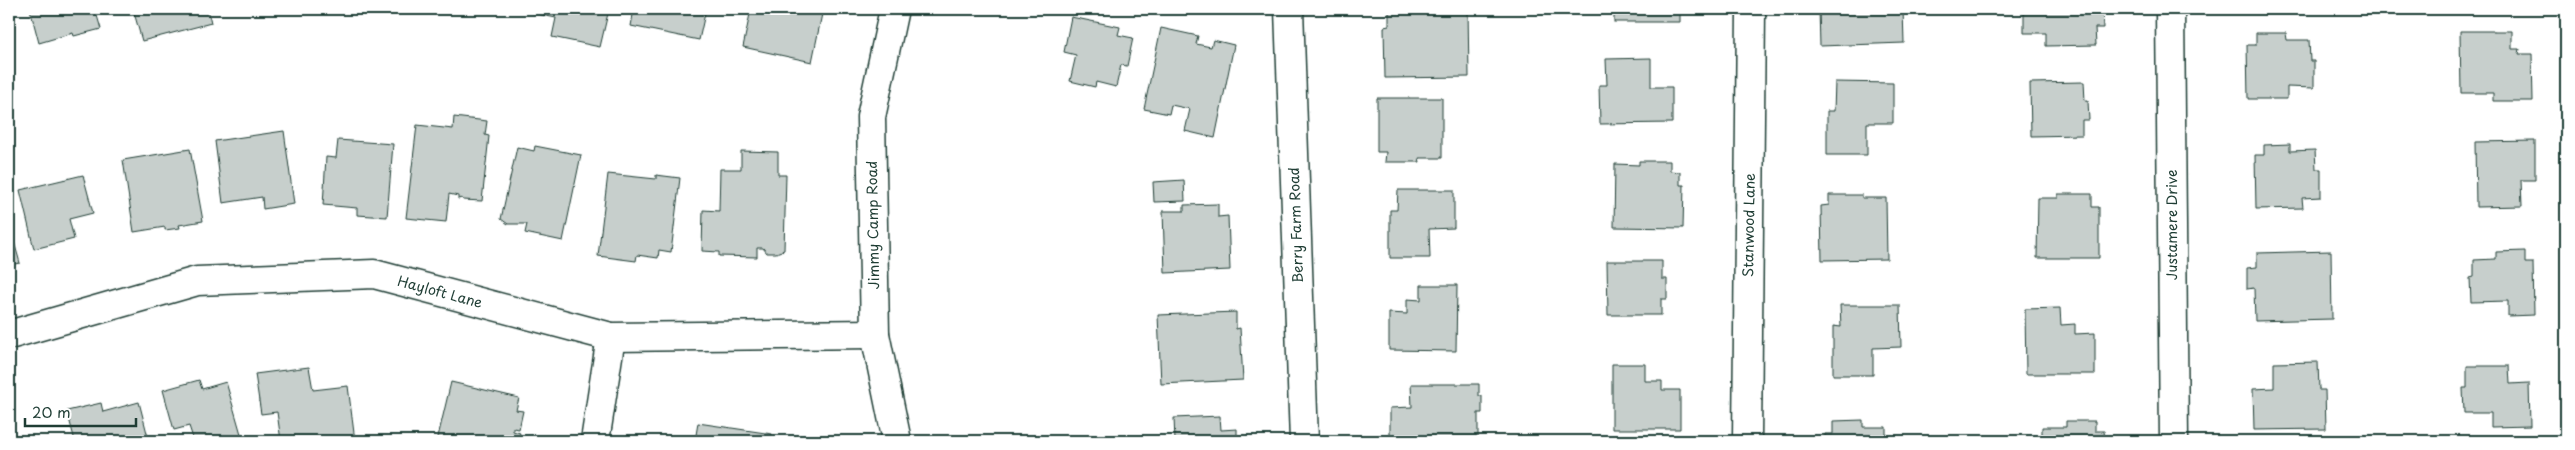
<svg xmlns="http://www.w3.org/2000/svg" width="2575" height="450" font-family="'Playpen Sans',sans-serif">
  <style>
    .building { fill: #c7cfcc; stroke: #1f3d34 }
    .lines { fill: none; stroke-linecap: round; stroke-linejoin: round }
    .minor-casing { stroke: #1f3d34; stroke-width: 31 }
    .tertiary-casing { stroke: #1f3d34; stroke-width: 31 }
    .minor { stroke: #fff; stroke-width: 28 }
    .tertiary { stroke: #fff; stroke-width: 28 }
    .labels { text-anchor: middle; stroke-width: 5; stroke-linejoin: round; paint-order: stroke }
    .street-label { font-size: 14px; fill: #1f3d34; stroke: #fff }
  </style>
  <rect width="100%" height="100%" fill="#fff"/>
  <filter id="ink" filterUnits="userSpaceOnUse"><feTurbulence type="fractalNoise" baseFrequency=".02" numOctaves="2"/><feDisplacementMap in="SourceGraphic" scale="10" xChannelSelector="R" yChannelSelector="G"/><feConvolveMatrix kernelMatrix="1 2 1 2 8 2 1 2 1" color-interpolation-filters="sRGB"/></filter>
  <g filter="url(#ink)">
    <g class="building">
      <path d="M30,9H95L101,29L74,36L73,33L39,43Z"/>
      <path d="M133,9H208L211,23L142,41Z"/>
      <path d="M533,9H609L600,47L552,37L556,18L532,13Z"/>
      <path d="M634,9H706L699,40L631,26Z"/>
      <path d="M751,9H823L812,62L743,47Z"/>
      <path d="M1389,9H1468L1469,77L1385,78L1384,27L1389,26Z"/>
      <rect x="1614" y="9" width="66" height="13"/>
      <path d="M1819,9H1903L1904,43L1820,46Z"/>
      <path d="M2024,9H2102L2103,28H2095L2096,45L2046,46V33H2024Z"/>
      <path d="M1071,17L1120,27L1118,35L1133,38L1127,66L1121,65L1116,87L1096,82L1095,87L1070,81L1076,55L1064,52Z"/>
      <path d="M1161,28L1198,36L1196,44L1211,47L1213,40L1234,45L1215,138L1185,131L1190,109L1171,105L1169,114L1144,109Z"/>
      <path d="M2460,31H2512V49H2520L2519,54H2532L2533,101H2493V93H2461Z"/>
      <path d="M2256,33H2286L2287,40H2309L2310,61H2314V88L2287,87V99H2248L2247,45H2256Z"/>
      <path d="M1651,58V87H1672V123L1600,124L1599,85H1607L1606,59Z"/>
      <path d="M1835,82L1893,83V123H1867V155H1827V111H1834Z"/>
      <path d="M2084,82L2085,101H2088L2089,120H2082V135L2031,136L2030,83Z"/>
      <path d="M1377,98H1442V158H1419L1420,162H1385L1386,152H1377Z"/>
      <path d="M454,117L487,121L485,135L489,136L482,201L463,200L462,198L458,199V196L449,194L446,222L406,218L417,125L453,129Z"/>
      <path d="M284,131L294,204L263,209L262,197L223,203L215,141Z"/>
      <path d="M338,140L393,144L387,217L357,215V208L323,205L326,157L336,158Z"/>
      <path d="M2535,141V180H2521L2522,206L2476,207L2475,142Z"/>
      <path d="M2290,144V151L2315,150L2316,169H2321V197L2302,198L2303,208L2256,209L2255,155H2264V145Z"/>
      <path d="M535,146L581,155L563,241L525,233L527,224H508L501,219L517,147L534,151Z"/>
      <path d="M190,149L203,221L179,225L180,228L165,230V227L134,232L123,160Z"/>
      <path d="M741,151L778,152V175H786L784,250L776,253H767L763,248H757V257L719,256V252L702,251L703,210L719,211L720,169H741Z"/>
      <path d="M1639,161H1670V171L1680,172V185H1684L1683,228L1614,227L1615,164L1639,165Z"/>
      <path d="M608,174L656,179V175L680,178L671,252L659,250L658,258L637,255L636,261L598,256Z"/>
      <path d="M83,175L93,213L69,219L74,239L34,249L20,190Z"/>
      <path d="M1184,180L1185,201L1154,202L1153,182Z"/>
      <path d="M1398,190H1454V228L1429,229L1430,258H1390V210H1397Z"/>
      <path d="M2058,194H2092V207H2099V258H2037L2038,198H2058Z"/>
      <path d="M1829,195H1862V198H1886L1887,259L1822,260L1821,206L1829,205Z"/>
      <path d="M1218,204V217L1228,216L1230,270L1165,273L1163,211H1184V205Z"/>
      <path d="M9,224L20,263L9,265Z"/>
      <path d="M2331,251L2332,319L2255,321L2254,288L2247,289V268L2257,267V253Z"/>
      <path d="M2525,251V263H2533L2534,315L2508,316V301L2471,302L2470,278L2474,277V260L2496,259V252Z"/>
      <path d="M1607,261H1662V279H1667V299H1661V315H1608Z"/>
      <path d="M1421,285H1457L1456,351L1389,350V313L1407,314V299L1421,300Z"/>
      <path d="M1840,305H1900L1901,347L1873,348V375H1833V326L1841,327Z"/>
      <path d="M2060,308L2061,325L2075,324V334L2095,333V374H2026L2025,309Z"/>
      <path d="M1236,312V329L1240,328L1243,380L1161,384L1158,315Z"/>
      <path d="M2318,362L2319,390H2325L2326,429L2254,430L2253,389L2274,388V363Z"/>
      <path d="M1612,364H1645V381H1662V390H1680V429H1612Z"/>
      <path d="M2467,366H2509L2510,384L2529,383L2530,426L2491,427V413H2464L2463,388H2467Z"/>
      <path d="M309,367L313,390L348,386L355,441H281L277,412L261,414L255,374Z"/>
      <path d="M199,380L202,389L226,382L243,441H194L189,426L174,430L163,390Z"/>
      <path d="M451,382L519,398L516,410L523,411L519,429L513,428V431L520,433L518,440L521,441H437Z"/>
      <path d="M1411,384H1479V396H1482V413H1478V441H1390V408L1412,407Z"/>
      <path d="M139,402L149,441H75L67,411L101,403L103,412Z"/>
      <path d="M1220,416L1221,430L1237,429V441H1175L1174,418Z"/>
      <path d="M1863,420V427H1886V441H1825V434H1833V421Z"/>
      <path d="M2066,421H2095V431H2104L2105,441H2042V427H2066Z"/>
      <path d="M698,423L772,434L771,441H695Z"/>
    </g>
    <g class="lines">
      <defs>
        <g id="minor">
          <path d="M1289,9L1304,441"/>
          <path d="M2170,9L2174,441"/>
          <path d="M9,335L197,281L374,274L611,337L875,334"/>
          <path d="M595,441L611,337"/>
          <path d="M1747,441L1751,9"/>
        </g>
        <path id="tertiary" d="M894,9L871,117L875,334L897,441"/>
      </defs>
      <use href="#minor" class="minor-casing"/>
      <use href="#tertiary" class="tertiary-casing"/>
      <use href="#minor" class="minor"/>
      <use href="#tertiary" class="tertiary"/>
    </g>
  </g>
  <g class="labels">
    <g class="street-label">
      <text transform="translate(873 225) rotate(-91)" y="5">Jimmy Camp Road</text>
      <text transform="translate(1296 225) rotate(-92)" y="5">Berry Farm Road</text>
      <text transform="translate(1749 225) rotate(-89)" y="5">Stanwood Lane</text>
      <text transform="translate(2172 225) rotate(-90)" y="5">Justamere Drive</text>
      <text transform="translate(440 292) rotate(15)" y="5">Hayloft Lane</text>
    </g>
  </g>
  <rect width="2575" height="450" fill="none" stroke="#fff" stroke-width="30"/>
  <rect x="15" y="15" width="2545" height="420" fill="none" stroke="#1f3d34" stroke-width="2" filter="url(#ink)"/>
  <path d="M25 418v8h111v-8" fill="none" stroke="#1f3d34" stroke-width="2.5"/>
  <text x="32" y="418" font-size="15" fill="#1f3d34" stroke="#ffffff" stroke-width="4" paint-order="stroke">20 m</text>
</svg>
